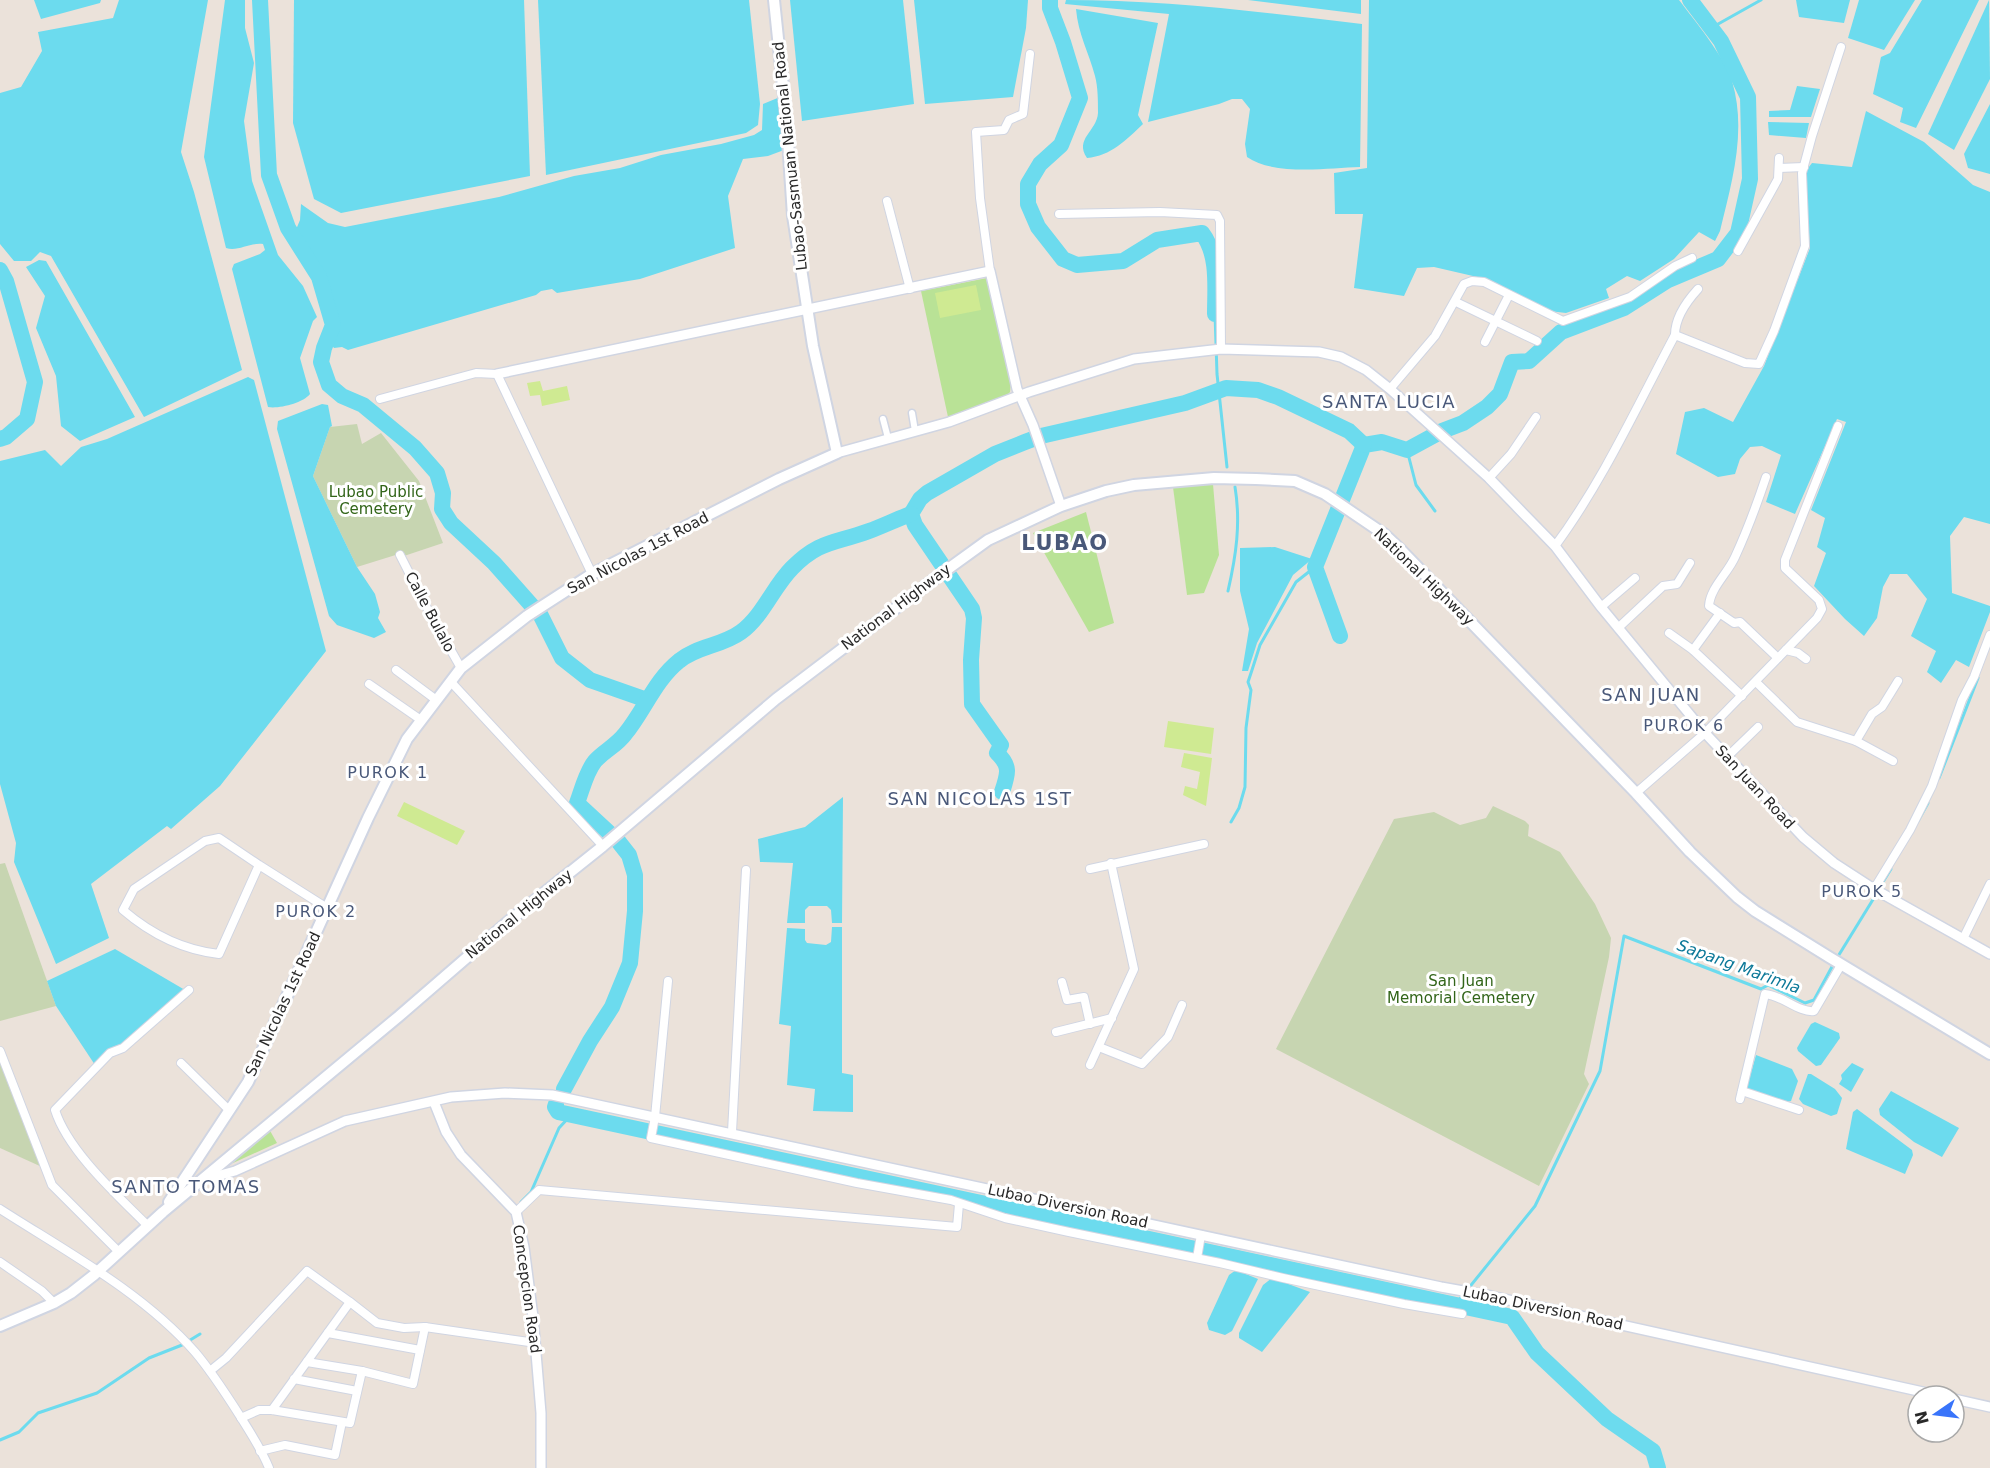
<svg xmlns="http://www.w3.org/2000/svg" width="1990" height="1468" font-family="'DejaVu Sans',sans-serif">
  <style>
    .green { fill: #b9e296 }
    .cemetery { fill: #c7d5b1 }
    .pitch { fill: #cfea92 }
    .water { fill: #6cdbee }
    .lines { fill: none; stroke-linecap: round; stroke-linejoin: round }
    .stream { stroke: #6cdbee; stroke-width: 3 }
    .river { stroke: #6cdbee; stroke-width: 16 }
    .pedestrian-casing { stroke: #d0d5e2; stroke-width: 9 }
    .minor-casing { stroke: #d0d5e2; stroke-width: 10 }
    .tertiary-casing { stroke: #d0d5e2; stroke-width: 12 }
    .secondary-casing { stroke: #d0d5e2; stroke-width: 14 }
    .pedestrian { stroke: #fff; stroke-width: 6 }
    .minor { stroke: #fff; stroke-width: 8 }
    .tertiary { stroke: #fff; stroke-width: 9 }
    .secondary { stroke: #fff; stroke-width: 10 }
    .labels { text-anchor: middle; stroke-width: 6; stroke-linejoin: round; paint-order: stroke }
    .street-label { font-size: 15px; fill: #292929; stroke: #fff }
    .park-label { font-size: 15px; fill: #326519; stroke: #fff }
    .neighbourhood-label { font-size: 16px; letter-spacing: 1.5px; fill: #495879; stroke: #fff }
    .water-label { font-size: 16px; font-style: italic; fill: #0d7999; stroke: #fff }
    .quarter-label { font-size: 18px; letter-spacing: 1.5px; fill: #495879; stroke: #fff }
    .district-label { font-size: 21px; font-weight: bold; letter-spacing: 1.5px; fill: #495879; stroke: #fff }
  </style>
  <rect width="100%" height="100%" fill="#ebe2da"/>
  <g class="green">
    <path d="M987,278L1011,383L1010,392L1005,398L948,417L921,291Z"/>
    <path d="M1213,484L1219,555L1204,593L1187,595L1173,487Z"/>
    <path d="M1086,512L1114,623L1089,632L1033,533Z"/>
    <path d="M269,1129L277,1143L233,1163L230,1160Z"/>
  </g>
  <g class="cemetery">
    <path d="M357,424L362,444L381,433L419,481L443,543L404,556L402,553L357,567L313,476L330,427Z"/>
    <path d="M1493,806L1525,821L1529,825L1528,836L1560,852L1595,904L1611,938L1609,957L1584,1074L1589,1084L1539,1186L1276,1049L1394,819L1434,812L1460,825L1486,818Z"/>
    <path d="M5,863L56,1006L0,1021V864Z"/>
    <path d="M0,1057L42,1167L0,1148Z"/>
  </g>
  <g class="pitch">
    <path d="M976,285L981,310L940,318L935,293Z"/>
    <path d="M540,381L543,391L567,386L570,400L542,406L540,395L530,396L527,383Z"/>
    <path d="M1168,721L1214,728L1211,754L1164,747Z"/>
    <path d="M1184,753L1212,758L1206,806L1183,795L1185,786L1197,789L1200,772L1181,767Z"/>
    <path d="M404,802L465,831L457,845L397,816Z"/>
  </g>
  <g class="water">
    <path d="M34,0H101L100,3L41,19Z"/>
    <path d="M119,0H208L181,152L194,192L242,370L144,417L51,256L40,252L31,261H14L0,244V93L21,87L42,51L38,32L113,18Z"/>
    <path d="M225,0H245V28L254,63L244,121L252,181L278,255L303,286L317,317L313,321L300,358L310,394C303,403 279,409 268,407L232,269L234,264L260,254L265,250L263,244C250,242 238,252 226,248L204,157Z"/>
    <path d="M294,0H524L530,176L341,213L314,199L293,123Z"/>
    <path d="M538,0H749L760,104L758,125L746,133L546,175Z"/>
    <path d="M790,0H903L914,104L802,121Z"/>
    <path d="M914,0H1028L1026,28L1013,97L925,104Z"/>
    <path d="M1066,0C1165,0 1263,12 1362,24L1360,167C1328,168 1274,176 1247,157L1245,144L1250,109L1242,99H1232L1219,104L1148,122L1169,14L1065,4Z"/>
    <path d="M1248,0H1361V14Z"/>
    <path d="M1369,0H1679C1695,21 1724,56 1732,81C1747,131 1732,182 1720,231L1715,241L1699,232L1674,259L1640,281L1627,276L1606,289L1609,298L1566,313L1549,311L1486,279L1434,267L1417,268L1404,296L1354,288L1363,214H1335L1334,173L1367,168Z"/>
    <path d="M1796,0H1850L1844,23L1799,17Z"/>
    <path d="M1859,0H1915L1884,50L1848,38Z"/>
    <path d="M1922,0H1979L1916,128L1900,122L1903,108L1873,94L1881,57L1890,53Z"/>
    <path d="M1989,0L1990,79L1954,150L1928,134Z"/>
    <path d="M1076,9L1158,23L1138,115L1143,124C1126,140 1111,156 1087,158C1074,139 1097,131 1098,113C1098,101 1098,87 1095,76C1089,53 1078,34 1076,9Z"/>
    <path d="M1797,86L1820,89L1811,117H1769V111L1790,110Z"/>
    <path d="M780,97L784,150L768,156L743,159L728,196L735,248L640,279L557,293L552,289L541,291L536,295L348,350L342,347L334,348L331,344L337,325L323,272L295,232L300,220L301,204L328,223L345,227L499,197L574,176L620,168L661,155L721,144L754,135L762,130L763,104Z"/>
    <path d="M1990,104V174L1968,168L1964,154Z"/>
    <path d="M1866,111L1924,142L1973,185L1990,192V524L1964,517L1950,536L1952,593L1990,606V612L1969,667L1956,660L1941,683L1927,672L1936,651L1911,636L1927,599L1907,574H1890L1883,587L1877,618L1864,636L1845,619L1814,586L1826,553L1817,547L1825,518L1811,510L1846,422L1837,419L1795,514L1766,502L1781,455L1762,446L1750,447L1740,459L1735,474L1718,477L1676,454L1685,412L1704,408L1733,422L1764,366L1810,248L1805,172L1812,163L1852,167Z"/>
    <path d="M1768,122L1809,123L1806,138L1769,135Z"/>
    <path d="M39,260L46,261L135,417L80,441L61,426L56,376L36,328L45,296L26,267Z"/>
    <path d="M248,377L254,380L326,651L220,786L171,829L167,826L91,884L109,938L56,964L14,862L16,843L0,784V461L45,450L61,466L81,447L107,439Z"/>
    <path d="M322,404L328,405L332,426L330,427L313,476L357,567L375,594L380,612L378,618L386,632L374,638L337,625L329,616L277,429L278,421Z"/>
    <path d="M1275,547L1312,559L1293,575L1257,643L1248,671H1242L1249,629L1240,591V548Z"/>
    <path d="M843,797L842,923H832L831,910L827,906H809L805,910V923H787L793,863L760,862L758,839L805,827Z"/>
    <path d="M832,927H842V1073L853,1075V1112L813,1111L815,1089L787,1085L791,1026L779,1024L787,928L805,929V940L807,943L826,945L831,942Z"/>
    <path d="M115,949L185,990L122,1046L95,1065L56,1006L47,981Z"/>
    <path d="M1815,1022L1839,1033L1840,1038L1821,1065L1816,1066L1798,1051L1797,1048L1811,1024Z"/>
    <path d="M1756,1055L1792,1069L1798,1081L1791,1101L1787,1102L1749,1090L1747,1087Z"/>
    <path d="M1852,1063L1864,1069L1851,1092L1839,1084L1842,1079L1841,1075Z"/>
    <path d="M1808,1074H1811L1835,1089L1842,1098L1837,1114L1831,1116L1803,1104L1799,1099Z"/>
    <path d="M1891,1091L1959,1128L1942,1157L1914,1142L1880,1115L1879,1109Z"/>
    <path d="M1857,1109L1912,1150L1913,1155L1905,1174L1846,1149L1853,1112Z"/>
    <path d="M1236,1270L1258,1279L1232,1331L1225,1335L1209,1330L1207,1323L1229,1275Z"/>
    <path d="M1272,1278L1310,1292L1262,1352L1239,1338V1333L1263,1285Z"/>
  </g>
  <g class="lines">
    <g class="stream">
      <path d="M1711,28L1761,0"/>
      <path d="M1215,314L1217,374L1227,467"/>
      <path d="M1407,450L1416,485L1435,511"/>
      <path d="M1228,591C1236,556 1241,523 1235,487"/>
      <path d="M1939,778L1978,678"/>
      <path d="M1918,821L1928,803"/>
      <path d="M1231,822L1239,808L1245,787L1246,728L1251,690L1248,682L1252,670L1260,645L1296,582L1315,567"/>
      <path d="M1881,885L1891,869"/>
      <path d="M1837,958L1877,893"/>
      <path d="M521,1202L531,1192L559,1128L572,1114"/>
      <path d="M1455,1305L1535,1206L1600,1071L1624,936L1761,989L1768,985L1805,1003L1814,1000L1834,963"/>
      <path d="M0,1440L19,1432L38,1413L97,1393L149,1358L182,1345L200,1334"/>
    </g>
    <g class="river">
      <path d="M260,0L269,175L288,228L319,277L333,325L324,348L321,362L329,385L342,396L363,405L415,448L437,473L443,493L442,509L451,523L494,563L541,616L562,658L590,680L647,700"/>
      <path d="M1050,0V8L1063,42L1080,98L1061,145L1040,164L1028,184V204L1038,227L1063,259L1077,265L1123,261L1157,240L1202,233C1219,255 1215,288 1215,314"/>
      <path d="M0,270L6,281L35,382L27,419L6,437L0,439"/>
      <path d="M1340,636L1315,567L1364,445L1382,442L1407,450L1442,431L1463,423L1487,407L1500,394L1512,362L1529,361L1561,332L1624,308L1668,280L1718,259L1738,233L1750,179L1748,97L1721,41L1690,0"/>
      <path d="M1002,792C1008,774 1011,766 997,753L1001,745L972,704L971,660L974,618L972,609L915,525L911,514L920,499L927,493L995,454L1025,442L1041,436L1185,403L1226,388L1258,390L1278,397L1349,431L1364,445"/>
      <path d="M564,1089L590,1041L612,1007L630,963L635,911V875L629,855L618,841L577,803C582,790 586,772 595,761C604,751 617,745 625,734C644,711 655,680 679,661C697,646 722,646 741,632C763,616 773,587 792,568C820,540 834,544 869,531C883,526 897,519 911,514"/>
      <path d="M556,1104L555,1107L558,1112L1512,1317L1537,1353L1607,1419L1653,1451L1658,1468"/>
    </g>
    <defs>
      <g id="pedestrian">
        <path d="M912,413L915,431"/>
        <path d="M883,419L888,438"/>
      </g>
      <g id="minor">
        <path d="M1779,168L1804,167"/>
        <path d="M887,201L910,289"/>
        <path d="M1059,214L1160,212L1217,215L1220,221L1221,349"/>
        <path d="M1738,251L1778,179L1779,158"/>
        <path d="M990,271L980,198L976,132L1004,130L1009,120L1023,114L1030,54"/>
        <path d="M1456,302L1537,341"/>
        <path d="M1675,335L1745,363L1759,364L1774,331L1805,246L1802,173L1812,136L1841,47"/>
        <path d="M1485,342L1509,295"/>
        <path d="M1390,389L1435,336L1464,284L1472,281L1484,282L1563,321L1630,297L1675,266L1692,258"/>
        <path d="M380,399L476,373L497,374L592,574"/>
        <path d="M1766,477C1757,504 1747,531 1735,557C1728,573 1710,588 1709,606L1734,623L1740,622L1778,658"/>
        <path d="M1489,478L1511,454L1536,417"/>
        <path d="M1555,546C1603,481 1637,406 1675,335C1675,318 1687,301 1698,289"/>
        <path d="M400,555L428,610L461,668"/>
        <path d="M1601,607L1635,578"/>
        <path d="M1618,628L1663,586L1677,584L1690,563"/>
        <path d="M1669,633L1693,650L1742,696"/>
        <path d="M1693,650L1720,613"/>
        <path d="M1786,650L1798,653L1806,659"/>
        <path d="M396,670L435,699"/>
        <path d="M451,682L603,846"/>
        <path d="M1756,682L1797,722L1856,741L1893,761"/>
        <path d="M369,684L421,720"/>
        <path d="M1856,741L1872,714L1882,707L1898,681"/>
        <path d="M1727,757L1758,727"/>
        <path d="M1636,793L1705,733L1817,618L1822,609L1819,600L1785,568V560L1838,426"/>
        <path d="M259,865L219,954C183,950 151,934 123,910L134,889L205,841L219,838L259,865L327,908"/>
        <path d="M1090,869L1204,844"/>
        <path d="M1874,889L1910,830L1932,786L1962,700L1974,677L1990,635"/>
        <path d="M1963,939L1990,884"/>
        <path d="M668,981L655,1117L651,1138L857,1183L951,1200L1005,1218L1069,1232L1220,1263L1283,1278L1404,1304L1462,1314"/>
        <path d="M1062,982L1067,1000L1084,997L1090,1024"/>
        <path d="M1056,1032L1112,1018"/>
        <path d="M1099,1047L1142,1064L1168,1037L1182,1005"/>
        <path d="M0,1051L52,1185L119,1252"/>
        <path d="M181,1063L229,1110"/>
        <path d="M1090,1065L1134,969L1111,863"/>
        <path d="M1742,1091L1799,1110"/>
        <path d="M1740,1099L1765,994C1782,995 1799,1013 1814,1011L1841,965"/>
        <path d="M732,1132L746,870"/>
        <path d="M0,1209C67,1252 142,1292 195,1352C212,1372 226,1394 240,1416C250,1432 262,1450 269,1468"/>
        <path d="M516,1212L539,1190L957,1227L959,1204"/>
        <path d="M148,1226C117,1195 68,1151 55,1110L110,1053L123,1048L189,990"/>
        <path d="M1197,1258L1201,1235"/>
        <path d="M0,1262L42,1291L54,1303"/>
        <path d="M328,1333L420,1350"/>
        <path d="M307,1362L362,1371L413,1384L425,1327"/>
        <path d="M210,1371L226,1358L307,1271L350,1302L377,1323L404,1328L425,1327L536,1343"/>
        <path d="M294,1379L357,1391"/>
        <path d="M272,1410L350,1302"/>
        <path d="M241,1418L259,1410H272L350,1423L362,1371"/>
        <path d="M260,1451L285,1445L335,1455L342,1422"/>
      </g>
      <g id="tertiary">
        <path d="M497,374L990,271L1017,389L1033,425L1061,506"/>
        <path d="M837,453L949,422L1029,392L1134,359L1221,349L1319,352L1341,357L1366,370L1390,389L1489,478L1518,508L1555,546L1601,607L1705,733L1803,837L1834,863L1874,889L1990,954"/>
        <path d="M434,1102L446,1132L461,1155L516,1212L524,1247L533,1317L541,1413V1468"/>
        <path d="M202,1180L235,1171L345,1121L451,1097L505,1093L552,1095L1441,1287L1491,1296L1941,1396"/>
        <path d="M1954,1399L1990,1407"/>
      </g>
      <g id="secondary">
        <path d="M169,1202L248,1082L368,818L407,739L461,668L527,616L592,574L779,479L837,453L813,346L793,216L787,125L774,0"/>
        <path d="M0,1326L54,1303L71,1293L94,1275L163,1212L398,1017L509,921L603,846L776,699L941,574L988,540L1061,506L1106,491L1134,485L1214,478L1256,479L1295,481L1325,494L1384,534L1401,550L1636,793L1690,852L1737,897L1755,911L1829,957L1990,1054"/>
      </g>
    </defs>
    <use href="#pedestrian" class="pedestrian-casing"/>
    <use href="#minor" class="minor-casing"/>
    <use href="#tertiary" class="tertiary-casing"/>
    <use href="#secondary" class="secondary-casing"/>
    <use href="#pedestrian" class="pedestrian"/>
    <use href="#minor" class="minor"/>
    <use href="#tertiary" class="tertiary"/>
    <use href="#secondary" class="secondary"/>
  </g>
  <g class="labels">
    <g class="street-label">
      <text transform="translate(790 156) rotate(-96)" y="5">Lubao-Sasmuan National Road</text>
      <text transform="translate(638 553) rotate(-28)" y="5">San Nicolas 1st Road</text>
      <text transform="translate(1424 577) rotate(44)" y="5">National Highway</text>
      <text transform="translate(896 607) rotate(-37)" y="5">National Highway</text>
      <text transform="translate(430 612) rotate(62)" y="5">Calle Bulalo</text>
      <text transform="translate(1755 787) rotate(47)" y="5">San Juan Road</text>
      <text transform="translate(519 914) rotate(-39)" y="5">National Highway</text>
      <text transform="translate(283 1004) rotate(-65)" y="5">San Nicolas 1st Road</text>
      <text transform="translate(1068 1206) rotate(12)" y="5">Lubao Diversion Road</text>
      <text transform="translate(527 1289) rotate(82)" y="5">Concepcion Road</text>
      <text transform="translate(1543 1308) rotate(12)" y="5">Lubao Diversion Road</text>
    </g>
    <g class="park-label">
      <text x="376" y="497">Lubao Public<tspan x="376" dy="17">Cemetery</tspan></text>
      <text x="1461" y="986">San Juan<tspan x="1461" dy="17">Memorial Cemetery</tspan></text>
    </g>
    <g class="neighbourhood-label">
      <text x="1684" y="731">PUROK 6</text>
      <text x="388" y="778">PUROK 1</text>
      <text x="1862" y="897">PUROK 5</text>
      <text x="316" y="917">PUROK 2</text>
    </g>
    <g class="water-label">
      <text transform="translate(1739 966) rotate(20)" y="6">Sapang Marimla</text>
    </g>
    <g class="quarter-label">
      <text x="1389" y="408">SANTA LUCIA</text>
      <text x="1651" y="701">SAN JUAN</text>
      <text x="980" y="805">SAN NICOLAS 1ST</text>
      <text x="186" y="1193">SANTO TOMAS</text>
    </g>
    <g class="district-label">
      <text x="1065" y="550">LUBAO</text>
    </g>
  </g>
  <g transform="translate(1936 1414) rotate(256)"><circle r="28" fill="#ffffff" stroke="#a9a9a9" stroke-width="1.5"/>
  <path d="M0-4.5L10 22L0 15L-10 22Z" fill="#3974fa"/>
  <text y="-9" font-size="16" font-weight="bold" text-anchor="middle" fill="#292929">N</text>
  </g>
</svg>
